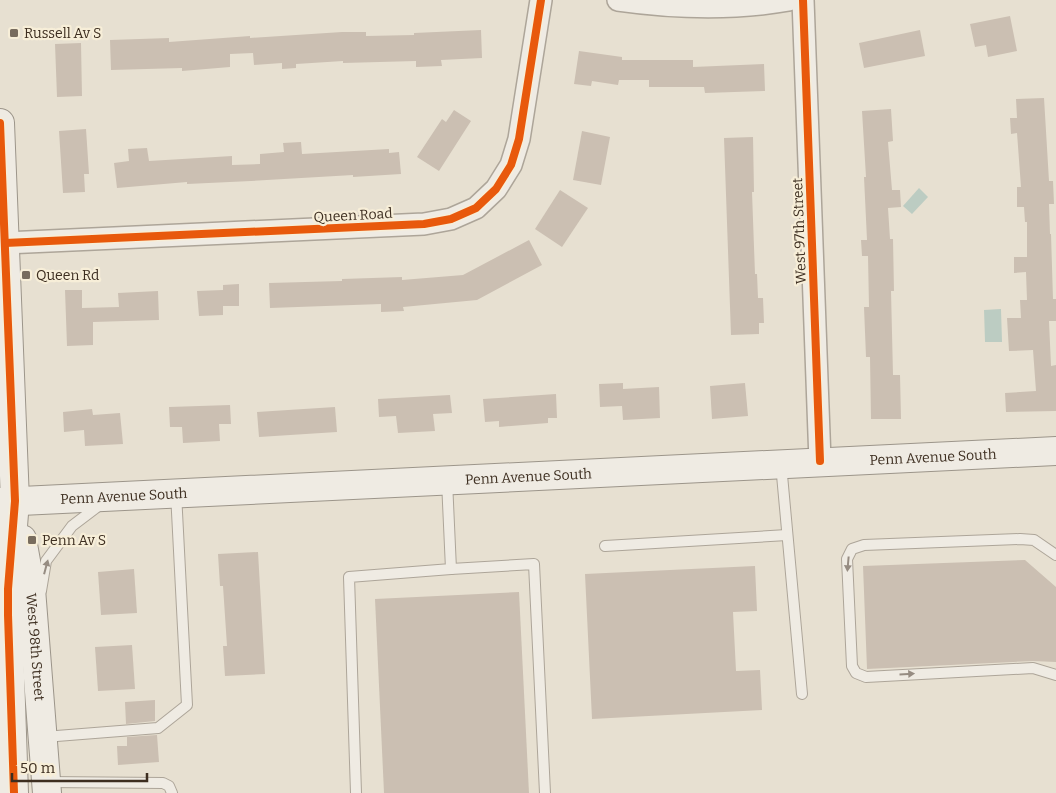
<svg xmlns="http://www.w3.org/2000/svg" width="1056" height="793" font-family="Bitter,serif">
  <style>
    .water { fill: #bcccc2 }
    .building { fill: #cbbfb2 }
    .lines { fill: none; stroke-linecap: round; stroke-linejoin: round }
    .lane-casing { stroke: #ada599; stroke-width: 12 }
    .street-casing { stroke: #ada599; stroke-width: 24 }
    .secondary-casing { stroke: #9c958a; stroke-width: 30 }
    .lane { stroke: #efebe3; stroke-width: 10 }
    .street { stroke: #efebe3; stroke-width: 21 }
    .secondary { stroke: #efebe3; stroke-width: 28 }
    .cycleway-casing { stroke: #f7eed8; stroke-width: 11 }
    .cycleway { stroke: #e8590c; stroke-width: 8 }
    .oneway { fill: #968c82 }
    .poi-dot { fill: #786c5e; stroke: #f7eed8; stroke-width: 2 }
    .labels { text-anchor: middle; stroke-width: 4.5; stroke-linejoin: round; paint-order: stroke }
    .poi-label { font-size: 14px; fill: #3d2e20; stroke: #f7eed8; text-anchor: start }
    .street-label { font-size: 14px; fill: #3d2e20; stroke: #f7eed8 }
  </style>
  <rect width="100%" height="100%" fill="#e7e0d1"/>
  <g class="water">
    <path d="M919,188L928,197L912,214L903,206Z"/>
    <path d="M1001,309L1002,342H985L984,310Z"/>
  </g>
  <g class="building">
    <path d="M1010,16L1017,51L988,57L986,45L975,47L970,24Z"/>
    <path d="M481,30L482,58L441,60L442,66L416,67V61L343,63V61L296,64V68L282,69V63L254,65L253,53L230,54V67L182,71V68L111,70L110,40L169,38V42L250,36V38L342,32H366V36L414,35V33Z"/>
    <path d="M920,30L925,56L864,68L859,43Z"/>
    <path d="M81,43L82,96L57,97L55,44Z"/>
    <path d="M579,51L622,57V60H693V67L764,64L765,91L705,93L704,87H649V80H619L618,85L592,81L591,86L574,84Z"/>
    <path d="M1044,98L1049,181H1053L1054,204H1049L1050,234H1051L1053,299H1056V321H1049L1051,366L1056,365V411L1006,412L1005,393L1036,391L1033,350L1009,351L1007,318H1021L1020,300H1027L1026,272L1014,273V257H1027V222H1025L1024,207H1017V187H1021L1017,133L1011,134L1010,118H1017L1016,99Z"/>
    <path d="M891,109L893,141L888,142L892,190H900L901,207L888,208L890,239H893L894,291H891L893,375H900L901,419H871L870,357H866L864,307H869L868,256H862L861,240H867L864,177H866L862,111Z"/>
    <path d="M454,110L471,121L439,171L417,157L442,119L446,122Z"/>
    <path d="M86,129L89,174H84L85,192L63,193L59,131Z"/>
    <path d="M582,131L610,137L601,185L573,180Z"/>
    <path d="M753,137L754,192H752L755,274H757L758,298H763L764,323H759V334L731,335L724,138Z"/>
    <path d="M301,142L302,154L389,149V153L399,152L401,174L353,177V175L251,181L187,184V182L117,188L114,163L129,161L128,149L147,148L149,161L232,156V165L260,164V154L284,152L283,143Z"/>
    <path d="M560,190L588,208L562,247L535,229Z"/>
    <path d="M529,240L542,265L477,300L403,307L404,311L381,312V304L270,308L269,283L342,281V279L402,277V280L463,275Z"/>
    <path d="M239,284V306H223V315L199,316L197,291L223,290V285Z"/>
    <path d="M65,290H82V308L119,307L118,293L158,291L159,320L93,322V345L67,346Z"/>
    <path d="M623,383V389L659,387L660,418L623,420L622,406L600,407L599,384Z"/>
    <path d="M745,383L748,416L712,419L710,386Z"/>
    <path d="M556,394L557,418H548V423L499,427V421L485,422L483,399Z"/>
    <path d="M450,395L452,413L433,414L435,431L398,433L396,416L379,417L378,399Z"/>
    <path d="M230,405L231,424H219L220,441L183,443L182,427H170L169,407Z"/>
    <path d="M335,407L337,432L259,437L257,412Z"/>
    <path d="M92,409L93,415L120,413L123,444L85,446L84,430L64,432L63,412Z"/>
    <path d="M258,552L265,674L225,676L223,646H227L223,586H220L218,554Z"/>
    <path d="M1025,560L1056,587V662L1033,661L867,669L863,566Z"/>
    <path d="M755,566L757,611L733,612L736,671L760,670L762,710L592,719L585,574Z"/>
    <path d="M134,569L137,613L101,615L98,572Z"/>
    <path d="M519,592L529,793H384L375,599Z"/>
    <path d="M132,645L135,689L98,691L95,647Z"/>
    <path d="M155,700V721L126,724L125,702Z"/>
    <path d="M157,735L159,762L118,765L117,746H127V737Z"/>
  </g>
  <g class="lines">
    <defs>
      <g id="lane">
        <path d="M781,464L802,694"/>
        <path d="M605,546L787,535"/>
        <path d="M1056,555L1034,540L1020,539L864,545L852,549L847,559L852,666L856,673L866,677L1033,668L1056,675"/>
        <path d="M451,569L534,564L545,793"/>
        <path d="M41,591L46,561L72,526L101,504"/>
        <path d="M44,737L158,728L187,705L176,493"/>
        <path d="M47,782L163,783L169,786L172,793"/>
        <path d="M356,793L349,577L451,569L447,481"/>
      </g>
      <g id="street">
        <path d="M618,0C675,8 732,10 789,0"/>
        <path d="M803,0L820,461"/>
        <path d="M5,243L424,224L451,219L476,208L496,189L511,165L519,139L541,0"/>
      </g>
      <g id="secondary">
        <path d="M0,123L15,501L8,589V615L14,793"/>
        <path id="s1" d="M0,502L1056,451"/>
        <path id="s2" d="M22,539L31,589L47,793"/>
      </g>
    </defs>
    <use href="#lane" class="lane-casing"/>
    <use href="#street" class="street-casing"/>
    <use href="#secondary" class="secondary-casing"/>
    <use href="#lane" class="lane"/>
    <use href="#street" class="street"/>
    <use href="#secondary" class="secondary"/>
    <defs>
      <g id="cycleway">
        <path d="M803,0L820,461"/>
        <path d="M0,123L15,501L8,589V615L14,793"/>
        <path d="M5,243L424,224L451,219L476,208L496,189L511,165L519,139L541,0"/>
      </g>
    </defs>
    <use href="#cycleway" class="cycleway-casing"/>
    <use href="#cycleway" class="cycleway"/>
  </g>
  <defs><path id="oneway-solid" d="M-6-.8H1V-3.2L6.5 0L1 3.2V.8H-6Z" transform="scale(1.25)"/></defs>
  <g class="oneway">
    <use href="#oneway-solid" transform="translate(848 564) rotate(95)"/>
    <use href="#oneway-solid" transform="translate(46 567) rotate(-75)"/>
    <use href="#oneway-solid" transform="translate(907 674) rotate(-3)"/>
  </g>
  <g class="poi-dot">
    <rect x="9" y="28" width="10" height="10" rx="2.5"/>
    <rect x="21" y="270" width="10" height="10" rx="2.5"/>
    <rect x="27" y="535" width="10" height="10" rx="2.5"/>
  </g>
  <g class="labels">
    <g class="poi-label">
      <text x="24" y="38">Russell Av S</text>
      <text x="36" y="280">Queen Rd</text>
      <text x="42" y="545">Penn Av S</text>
    </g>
    <g class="street-label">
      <text transform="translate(353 215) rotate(-3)" y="5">Queen Road</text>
      <text transform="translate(799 231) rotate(-92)" y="5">West 97th Street</text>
      <text dy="5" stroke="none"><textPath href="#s1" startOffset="934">Penn Avenue South</textPath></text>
      <text dy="5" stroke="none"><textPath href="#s1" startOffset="529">Penn Avenue South</textPath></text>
      <text dy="5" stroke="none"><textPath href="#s1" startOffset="124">Penn Avenue South</textPath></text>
      <text dy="5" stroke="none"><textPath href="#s2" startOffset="109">West 98th Street</textPath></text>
    </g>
  </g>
  <path d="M12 773v8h135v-8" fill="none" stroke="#3d2e20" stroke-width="2.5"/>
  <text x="20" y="773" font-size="15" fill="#3d2e20" stroke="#f7eed8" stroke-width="4" paint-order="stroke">50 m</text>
</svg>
